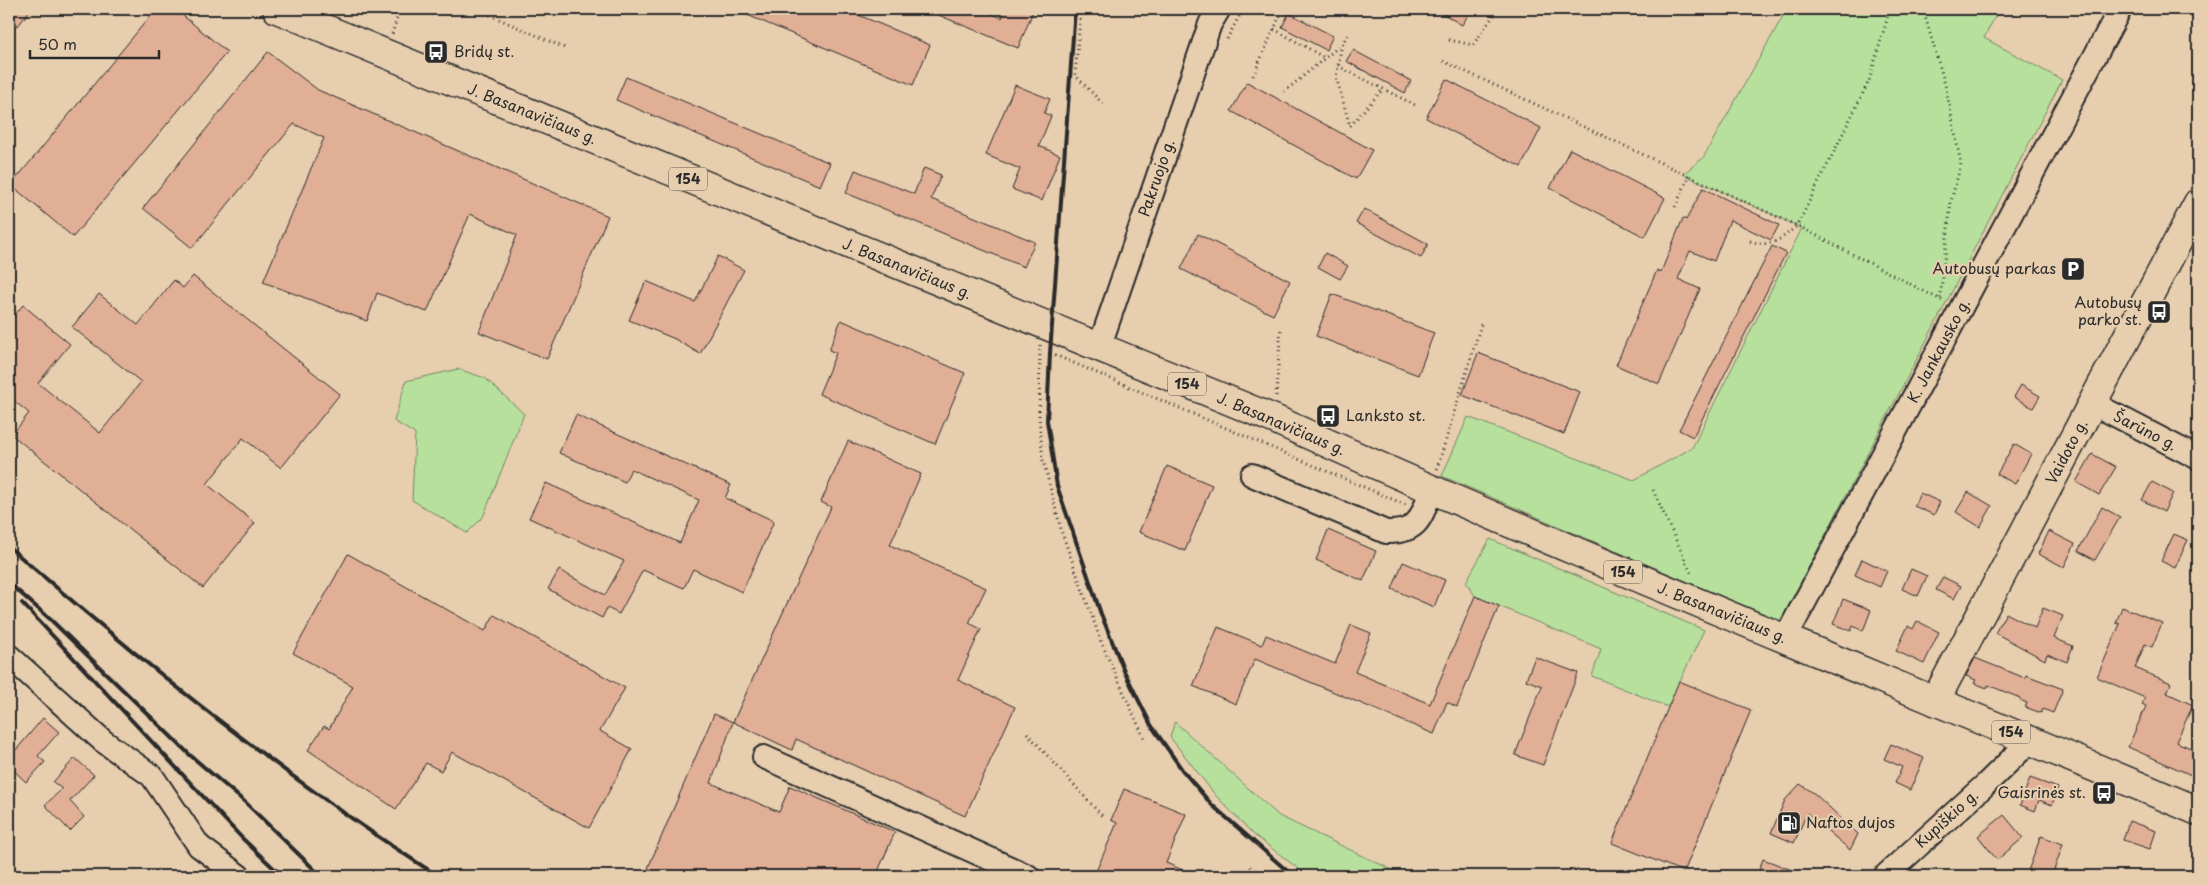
<svg xmlns="http://www.w3.org/2000/svg" width="2207" height="885" font-family="'Playpen Sans',sans-serif">
  <style>
    .green { fill: #b7e09d; stroke: #718664 }
    .building { fill: #e1ae96; stroke: #2b2b2b }
    .lines { fill: none; stroke-linecap: round; stroke-linejoin: round }
    .minor-casing { stroke: #2b2b2b; stroke-width: 26 }
    .major-casing { stroke: #2b2b2b; stroke-width: 31 }
    .path { stroke: #2b2b2b; stroke-width: 3; stroke-dasharray: 1 4; stroke-linecap: butt }
    .minor { stroke: #e7ceaf; stroke-width: 22 }
    .major { stroke: #e7ceaf; stroke-width: 28 }
    .rail { stroke: #2b2b2b; stroke-width: 4 }
    .labels { text-anchor: middle; stroke-width: 4.5; stroke-linejoin: round; paint-order: stroke }
    .shield { fill: #e7ceaf; stroke: #635c53; stroke-width: 1 }
    .shield-label { font-size: 14px; font-weight: bold; fill: #2b2b2b }
    .poi-label { font-size: 15px; fill: #2b2b2b; stroke: #e7ceaf; text-anchor: start }
    .street-label { font-size: 15px; fill: #2b2b2b; stroke: #e7ceaf }
  </style>
  <rect width="100%" height="100%" fill="#e7ceaf"/>
  <filter id="ink" filterUnits="userSpaceOnUse"><feTurbulence type="fractalNoise" baseFrequency=".02" numOctaves="2"/><feDisplacementMap in="SourceGraphic" scale="10" xChannelSelector="R" yChannelSelector="G"/><feConvolveMatrix kernelMatrix="1 2 1 2 8 2 1 2 1" color-interpolation-filters="sRGB"/></filter>
  <g filter="url(#ink)">
    <g class="green">
      <path d="M1787,9H1999L1984,38L2062,80L1780,622L1442,476L1468,417L1634,480L1692,448L1802,228L1683,174L1703,158Z"/>
      <path d="M458,369L485,378L524,414L483,517L467,533L412,500L415,434L394,421L406,381Z"/>
      <path d="M1490,539L1704,630L1668,707L1592,676L1601,649L1475,596L1466,582Z"/>
      <path d="M1175,722L1279,816L1405,876H1308L1253,834L1216,796L1170,737Z"/>
    </g>
    <g class="building">
      <path d="M9,9H31L18,26L9,19Z"/>
      <path d="M156,9H175L227,52L73,237L11,185Z"/>
      <path d="M733,9H844L930,45L913,85Z"/>
      <path d="M924,9H979L1002,18L1006,9H1034L1018,48Z"/>
      <path d="M1435,9H1472L1462,25Z"/>
      <path d="M1289,13L1333,36L1326,50L1282,27Z"/>
      <path d="M1353,50L1411,81L1405,93L1346,61Z"/>
      <path d="M268,52L318,90L608,216L547,359L479,332L517,235L470,214L427,312L377,293L367,321L263,282L324,138L294,124L192,248L143,208Z"/>
      <path d="M626,77L830,163L820,186L616,100Z"/>
      <path d="M1446,79L1541,128L1521,167L1426,118Z"/>
      <path d="M1247,82L1372,150L1356,179L1231,111Z"/>
      <path d="M1015,85L1050,99L1044,113L1051,116L1039,146L1060,155L1042,201L1012,189L1020,169L986,155Z"/>
      <path d="M1570,149L1665,198L1645,237L1550,188Z"/>
      <path d="M924,168L941,175L931,199L1035,242L1024,267L846,193L855,170L914,194Z"/>
      <path d="M1703,188L1779,225L1771,240L1730,220L1714,261L1690,251L1678,279L1700,289L1659,384L1616,365L1657,270L1661,272L1683,218L1686,220Z"/>
      <path d="M1364,209L1428,244L1421,258L1356,223Z"/>
      <path d="M1198,234L1290,281L1273,315L1181,269Z"/>
      <path d="M1772,246L1786,253L1693,437L1679,430Z"/>
      <path d="M1325,253L1348,266L1340,279L1318,267Z"/>
      <path d="M718,256L744,270L700,354L675,339L629,320L646,281L695,302Z"/>
      <path d="M193,276L340,394L281,468L243,438L207,484L255,523L203,588L12,435L29,413L9,397V322L23,305L70,344L38,383L100,433L141,382L72,327L99,294L138,325L174,280L183,288Z"/>
      <path d="M1332,294L1434,333L1418,375L1316,336Z"/>
      <path d="M841,320L965,373L935,444L819,394L836,353L829,350Z"/>
      <path d="M1478,353L1580,392L1564,434L1462,395Z"/>
      <path d="M2021,385L2040,396L2033,408L2014,397Z"/>
      <path d="M576,415L731,485L725,498L774,521L742,592L693,569L684,588L643,570L619,614L607,608L602,618L548,589L559,570L605,595L624,561L529,518L546,483L680,543L699,500L631,469L625,482L559,453Z"/>
      <path d="M848,441L921,474L890,545L986,588L969,623L981,629L958,680L1015,707L965,816L796,739L792,750L733,722L831,507L821,502Z"/>
      <path d="M2014,444L2031,454L2015,484L1997,474Z"/>
      <path d="M2092,454L2116,467L2099,495L2076,482Z"/>
      <path d="M1167,466L1212,485L1185,551L1139,532Z"/>
      <path d="M2152,482L2173,493L2164,512L2142,500Z"/>
      <path d="M1968,492L1992,506L1980,527L1956,512Z"/>
      <path d="M1920,493L1940,502L1934,515L1914,506Z"/>
      <path d="M2102,507L2120,517L2095,560L2078,551Z"/>
      <path d="M1328,530L1376,551L1363,581L1316,560Z"/>
      <path d="M2049,531L2075,544L2064,567L2038,554Z"/>
      <path d="M2174,534L2188,540L2175,568L2161,561Z"/>
      <path d="M348,554L485,631L494,615L625,688L600,731L632,749L589,828L452,752L441,771L426,763L396,809L308,750L324,726L329,729L353,686L293,653Z"/>
      <path d="M1862,559L1887,571L1880,587L1855,575Z"/>
      <path d="M1403,562L1445,580L1434,607L1392,589Z"/>
      <path d="M1911,569L1927,576L1918,596L1902,589Z"/>
      <path d="M1943,577L1961,586L1954,599L1936,590Z"/>
      <path d="M1475,596L1499,606L1457,707L1447,702L1434,734L1255,659L1236,704L1193,686L1218,627L1262,645L1266,635L1335,664L1351,625L1371,633L1355,672L1430,704Z"/>
      <path d="M1843,599L1871,610L1863,631L1853,626L1851,631L1833,624Z"/>
      <path d="M2122,607L2162,623L2152,647L2145,644L2135,668L2171,683L2167,693L2193,705L2176,742L2198,751V778L2128,747L2146,706L2142,704L2145,698L2097,677L2120,624L2116,623Z"/>
      <path d="M2043,608L2063,616L2054,638L2073,646L2067,662L2047,654L2045,660L1995,633L2006,613L2035,628Z"/>
      <path d="M1917,621L1939,632L1924,664L1896,651L1908,626L1913,629Z"/>
      <path d="M1535,657L1578,673L1543,765L1515,755L1542,686L1526,680Z"/>
      <path d="M1975,658L2025,678L2026,675L2063,689L2053,713L2043,709L2041,713L2025,707L2027,703L2020,700V698L1988,685L1987,688L1974,683L1976,680L1966,676Z"/>
      <path d="M1679,681L1751,710L1684,872L1612,843Z"/>
      <path d="M714,714L733,722L711,783L779,812L790,786L895,832L876,876H656L658,873L648,868Z"/>
      <path d="M43,718L59,732L38,756L45,762L26,782L9,766V742L16,750Z"/>
      <path d="M1891,744L1924,758L1910,790L1895,783L1902,767L1884,759Z"/>
      <path d="M75,758L94,775L70,801L84,817L70,831L45,805L62,789L53,782Z"/>
      <path d="M2030,778L2058,788L2052,805L2039,800L2035,811L2020,805Z"/>
      <path d="M1800,784L1815,794L1858,834L1850,850L1807,813L1794,843L1771,833L1785,800Z"/>
      <path d="M1124,789L1186,814L1166,863L1197,876H1094L1117,823L1111,820Z"/>
      <path d="M2004,815L2023,838L1997,860L1978,836Z"/>
      <path d="M2129,821L2156,831L2150,849L2123,840Z"/>
      <path d="M2041,836L2063,844L2052,876H2042L2028,871Z"/>
      <path d="M1763,859L1805,875V876H1757Z"/>
    </g>
    <g class="lines">
      <defs>
        <g id="minor">
          <path d="M1099,348L1210,24L1219,9"/>
          <path d="M2092,403L2198,458"/>
          <path d="M1252,475L1386,532C1419,533 1421,517 1431,491"/>
          <path d="M1785,639L2120,9"/>
          <path d="M9,656L103,741L152,776L199,846L239,876"/>
          <path d="M764,757L1028,876"/>
          <path d="M1885,876L1985,785L2031,740"/>
        </g>
        <g id="major">
          <path d="M277,9L1274,419C1579,558 1890,680 2198,811"/>
          <path d="M1935,701L2198,203"/>
        </g>
      </defs>
      <use href="#minor" class="minor-casing"/>
      <use href="#major" class="major-casing"/>
      <g class="path">
        <path d="M476,9L565,48"/>
        <path d="M1081,9L1075,75L1104,105"/>
        <path d="M1923,9L1946,88L1961,164L1951,201L1940,299"/>
        <path d="M1274,29L1325,58"/>
        <path d="M392,34L400,9"/>
        <path d="M1227,39L1243,9"/>
        <path d="M1449,40L1473,45L1498,9"/>
        <path d="M1342,44L1336,77L1350,126L1383,89"/>
        <path d="M1443,61L1689,176"/>
        <path d="M1338,66L1417,106"/>
        <path d="M1253,76L1283,9"/>
        <path d="M1284,92L1342,44L1349,33"/>
        <path d="M1675,207L1689,176L1802,228L1945,302"/>
        <path d="M1750,241C1772,248 1781,239 1797,226L1869,81L1890,9"/>
        <path d="M1040,345L1039,418L1043,460L1062,533L1102,644L1144,738"/>
        <path d="M1055,355L1406,505"/>
        <path d="M1276,396L1281,327"/>
        <path d="M1437,469L1482,321"/>
        <path d="M1653,490L1692,575"/>
        <path d="M1027,733L1103,817"/>
        <path d="M1250,867L1266,876"/>
      </g>
      <use href="#minor" class="minor"/>
      <use href="#major" class="major"/>
      <g class="rail">
        <path d="M1075,9L1050,353L1047,421L1057,486L1101,614L1125,673L1151,725L1183,771L1212,805L1293,876"/>
        <path d="M9,547C146,665 286,779 438,876"/>
        <path d="M9,583L50,619L190,755L246,803L321,876"/>
        <path d="M22,603L242,838L282,876"/>
      </g>
    </g>
  </g>
  <defs>
    <symbol id="bus-square" viewBox="-11 -11 22 22"><rect x="-9" y="-9" width="18" height="18" rx="4" fill="#2b2b2b" stroke="#e7ceaf"/><path d="M-5-6H5V4H4V6H2V4H-2V6H-4V4H-5ZM-3.5-4V0h7V-4ZM-3.5 1.2v1.5H-2V1.2ZM2 1.2v1.5H3.5V1.2Z" fill="#fff"/></symbol>
    <symbol id="parking-square" viewBox="-11 -11 22 22"><rect x="-9" y="-9" width="18" height="18" rx="4" fill="#2b2b2b" stroke="#e7ceaf"/><path d="M-3.5-5.5H1a3.5 3.5 0 0 1 0 7H-1V5.5H-3.5ZM-1-3.4V-.6H.8a1.4 1.4 0 0 0 0-2.8Z" fill="#fff"/></symbol>
    <symbol id="fuel-square" viewBox="-11 -11 22 22"><rect x="-9" y="-9" width="18" height="18" rx="4" fill="#2b2b2b" stroke="#e7ceaf"/><path d="M-5.5-6h7V0h2V4h1.3V-2.5L3-4.5l.8-.8L6-3V5H2.5V1h-1V6h-7ZM-4.2-4.7v3.2H.2V-4.7Z" fill="#fff"/></symbol>
  </defs>
  <g fill-rule="evenodd">
    <use href="#bus-square" x="422" y="38" width="28" height="28"/>
    <use href="#parking-square" x="2059" y="255" width="28" height="28"/>
    <use href="#bus-square" x="2145" y="298" width="28" height="28"/>
    <use href="#bus-square" x="1314" y="402" width="28" height="28"/>
    <use href="#bus-square" x="2090" y="779" width="28" height="28"/>
    <use href="#fuel-square" x="1775" y="809" width="28" height="28"/>
  </g>
  <g class="labels">
    <g class="shield">
      <rect x="669" y="167.5" width="38" height="23" rx="4"/>
      <rect x="1168" y="372.5" width="38" height="23" rx="4"/>
      <rect x="1604" y="560.5" width="38" height="23" rx="4"/>
      <rect x="1992" y="720.5" width="38" height="23" rx="4"/>
    </g>
    <g class="shield-label">
      <text x="688" y="184">154</text>
      <text x="1187" y="389">154</text>
      <text x="1623" y="577">154</text>
      <text x="2011" y="737">154</text>
    </g>
    <g class="poi-label">
      <text x="454" y="57">Bridų st.</text>
      <text x="2056" y="274" text-anchor="end">Autobusų parkas</text>
      <text x="2142" y="308" text-anchor="end">Autobusų<tspan x="2142" dy="17">parko st.</tspan></text>
      <text x="1346" y="421">Lanksto st.</text>
      <text x="2086" y="798" text-anchor="end">Gaisrinės st.</text>
      <text x="1806" y="828">Naftos dujos</text>
    </g>
    <g class="street-label">
      <text transform="translate(532 114) rotate(22)" y="5">J. Basanavičiaus g.</text>
      <text transform="translate(1157 178) rotate(-71)" y="5">Pakruojo g.</text>
      <text transform="translate(907 269) rotate(22)" y="5">J. Basanavičiaus g.</text>
      <text transform="translate(1939 351) rotate(-62)" y="5">K. Jankausko g.</text>
      <text transform="translate(1281 424) rotate(23)" y="5">J. Basanavičiaus g.</text>
      <text transform="translate(2145 431) rotate(27)" y="5">Šarūno g.</text>
      <text transform="translate(2067 452) rotate(-62)" y="5">Vaidoto g.</text>
      <text transform="translate(1722 613) rotate(22)" y="5">J. Basanavičiaus g.</text>
      <text transform="translate(1947 819) rotate(-42)" y="5">Kupiškio g.</text>
    </g>
  </g>
  <rect width="2207" height="885" fill="none" stroke="#e7ceaf" stroke-width="30"/>
  <rect x="15" y="15" width="2177" height="855" fill="none" stroke="#2b2b2b" stroke-width="2" filter="url(#ink)"/>
  <path d="M30 50v8h129v-8" fill="none" stroke="#2b2b2b" stroke-width="2.5"/>
  <text x="38" y="50" font-size="15" fill="#2b2b2b" stroke="#e7ceaf" stroke-width="4" paint-order="stroke">50 m</text>
</svg>
